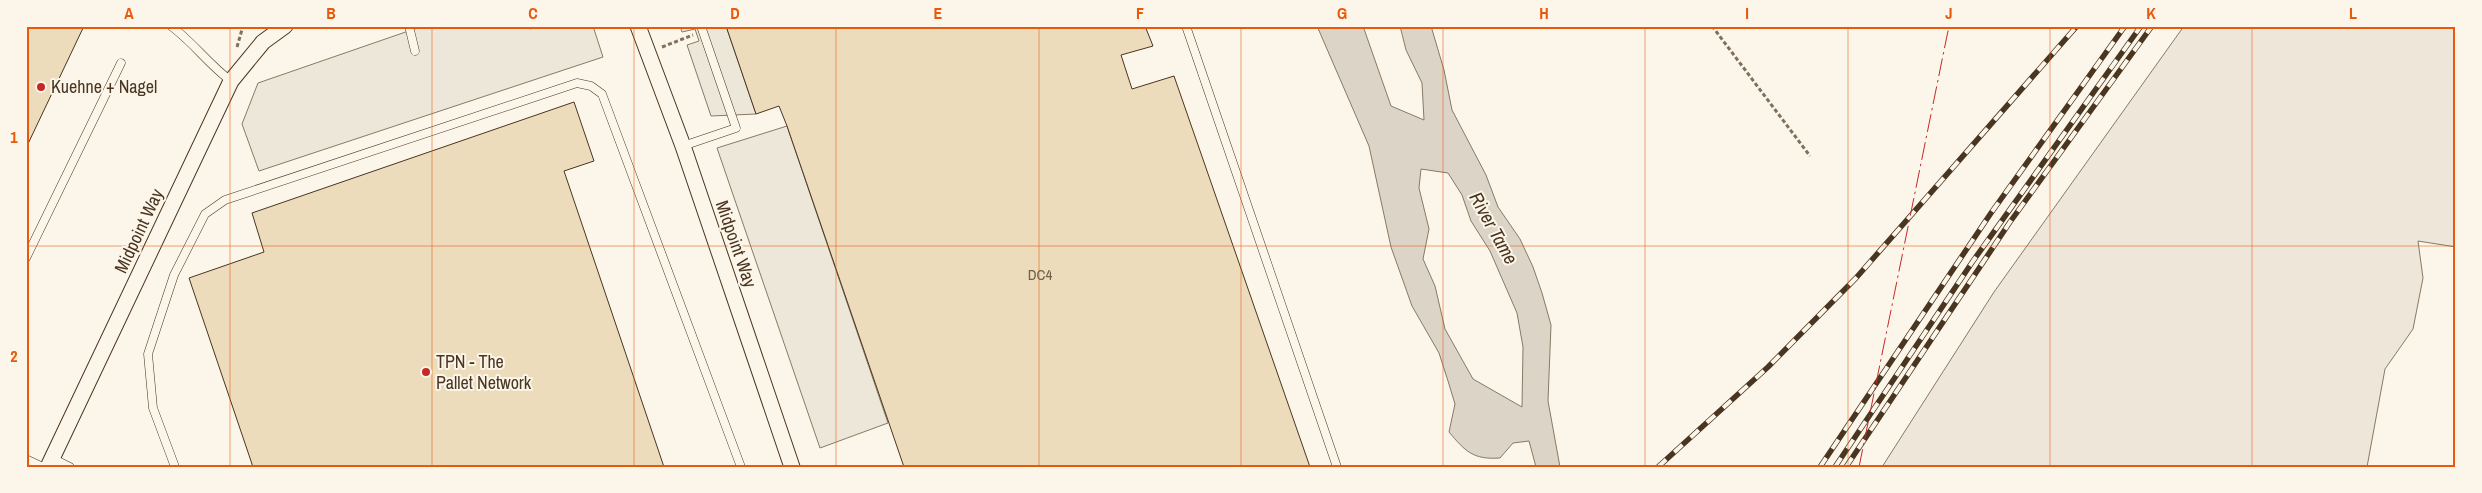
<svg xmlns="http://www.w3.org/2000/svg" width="2482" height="493" font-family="'Archivo Narrow',sans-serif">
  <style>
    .green { fill: #ede6d9; stroke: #887966 }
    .parking { fill: #ede7d9; stroke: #887966 }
    .water { fill: #dcd4c6; stroke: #887966; fill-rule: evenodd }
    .building { fill: #ecdcbc; stroke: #4a3520 }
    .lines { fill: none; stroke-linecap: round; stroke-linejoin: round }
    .lane-casing { stroke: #4a3520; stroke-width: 9 }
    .street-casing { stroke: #4a3520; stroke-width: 17 }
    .path { stroke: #7f6f5c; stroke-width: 3; stroke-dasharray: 4 2.5; stroke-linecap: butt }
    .lane { stroke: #fbf6e9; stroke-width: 8 }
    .street { stroke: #fbf6e9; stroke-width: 15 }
    .rail-casing { stroke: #4a3520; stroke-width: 5.5 }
    .rail { stroke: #fbf6e9; stroke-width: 4; stroke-dasharray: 11; stroke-linecap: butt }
    .power { stroke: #c62828; stroke-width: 1; stroke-dasharray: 18 4 2.5 4; stroke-linecap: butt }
    .grid { fill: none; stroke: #e8590c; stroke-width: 1; stroke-opacity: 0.55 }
    .poi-dot { fill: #c62828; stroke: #fbf6e9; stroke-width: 2 }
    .labels { text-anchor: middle; stroke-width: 4; stroke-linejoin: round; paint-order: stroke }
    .number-label { font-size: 15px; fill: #725f47 }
    .poi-label { font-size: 18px; fill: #4a3520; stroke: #fbf6e9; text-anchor: start }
    .street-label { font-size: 18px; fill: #4a3520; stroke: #fbf6e9 }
    .water-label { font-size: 19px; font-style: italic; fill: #4a3520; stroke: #fbf6e9 }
    .neatline { fill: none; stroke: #e8590c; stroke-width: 2 }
    .grid-label { font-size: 16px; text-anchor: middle; font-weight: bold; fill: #e8590c }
  </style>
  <rect width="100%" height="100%" fill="#fbf6e9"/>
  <path class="green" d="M2184,26H2456V247L2418,241L2423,278L2413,329L2385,369L2367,467H1882L1994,292Z"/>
  <g class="parking">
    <path d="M423,26H529L530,29L539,26H593L603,57L259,171L242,124L258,83Z"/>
    <path d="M680,26H726L756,114L711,116L687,45L699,41L695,29L682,32Z"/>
    <path d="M787,126L888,423L820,448L717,148Z"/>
  </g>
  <path class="water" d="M1317,26H1363L1391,106L1424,120L1422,83L1406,50L1400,26H1431L1444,70L1452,110L1486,175L1498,207L1520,239L1533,267L1542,293L1551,325L1548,401L1560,467H1536L1529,441L1513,443L1500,458C1473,460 1465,451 1449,432L1455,404L1448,381L1439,353L1412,306L1391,247L1369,146ZM1421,169L1448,173L1462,195L1471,221L1490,251L1517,313L1523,347L1522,407L1473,379L1445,329L1435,286L1423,259L1429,229L1419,188Z"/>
  <g class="building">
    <path d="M26,26H84L26,148Z"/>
    <path d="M726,26H1145L1153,46L1121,55L1132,89L1174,76L1310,467H904L787,126L779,106L756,114Z"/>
    <path d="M574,102L594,161L564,171L664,467H253L189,278L264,252L252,213Z"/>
  </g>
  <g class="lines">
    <defs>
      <g id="lane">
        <path d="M171,26C194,43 208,64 231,81"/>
        <path d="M409,26L415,51"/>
        <path d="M1186,26L1337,467"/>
        <path d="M683,146L736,128L701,26"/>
        <path d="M26,258L121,63"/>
        <path d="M52,458L70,467"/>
        <path d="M26,459L43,467"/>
        <path d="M175,467L153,408L148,354L174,275L205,214L225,200L577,83L591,86L602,94L741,467"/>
      </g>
      <g id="street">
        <path d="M638,26L683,146L792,467"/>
        <path d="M48,467L231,81L263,42L285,26"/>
      </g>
    </defs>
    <use href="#lane" class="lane-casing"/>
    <use href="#street" class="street-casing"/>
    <g class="path">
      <path d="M1712,26L1810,156"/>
      <path d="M237,47L243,26"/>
      <path d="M662,47L693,35"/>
    </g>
    <use href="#lane" class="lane"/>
    <use href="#street" class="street"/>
    <defs>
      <g id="rail">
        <path d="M1658,467L1768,367L1856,278L2077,26"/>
        <path d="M1820,467L1991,213L2125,26"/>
        <path d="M1835,467L1973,261L2141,26"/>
        <path d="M1846,467L2010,222L2152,26"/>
      </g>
    </defs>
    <use href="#rail" class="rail-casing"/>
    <use href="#rail" class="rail"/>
    <path class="power" d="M1859,467L1949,26"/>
  </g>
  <path class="grid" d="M230,26V467M432,26V467M634,26V467M836,26V467M1039,26V467M1241,26V467M1443,26V467M1645,26V467M1848,26V467M2050,26V467M2252,26V467M26,246H2456"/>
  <g class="poi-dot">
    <circle cx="41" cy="87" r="5"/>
    <circle cx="426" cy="372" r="5"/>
  </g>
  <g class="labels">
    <g class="number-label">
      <text x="1040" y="280">DC4</text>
    </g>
    <g class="poi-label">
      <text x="51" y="93">Kuehne + Nagel</text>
      <text x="436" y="368">TPN - The<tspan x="436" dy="21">Pallet Network</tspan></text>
    </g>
    <g class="street-label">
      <text transform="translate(139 231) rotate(-65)" y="6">Midpoint Way</text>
      <text transform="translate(736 244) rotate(71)" y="6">Midpoint Way</text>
    </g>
    <g class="water-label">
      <text transform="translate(1494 228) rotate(61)" y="7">River Tame</text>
    </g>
  </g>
  <rect width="2482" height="493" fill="none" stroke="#fbf6e9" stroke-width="55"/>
  <rect x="28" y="28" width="2426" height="438" class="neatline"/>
  <g class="grid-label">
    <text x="129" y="19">A</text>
    <text x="331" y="19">B</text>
    <text x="533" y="19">C</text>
    <text x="735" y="19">D</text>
    <text x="938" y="19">E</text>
    <text x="1140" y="19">F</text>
    <text x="1342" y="19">G</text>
    <text x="1544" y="19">H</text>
    <text x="1747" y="19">I</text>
    <text x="1949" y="19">J</text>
    <text x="2151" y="19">K</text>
    <text x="2353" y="19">L</text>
    <text x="14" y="143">1</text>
    <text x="14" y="362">2</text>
  </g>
</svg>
